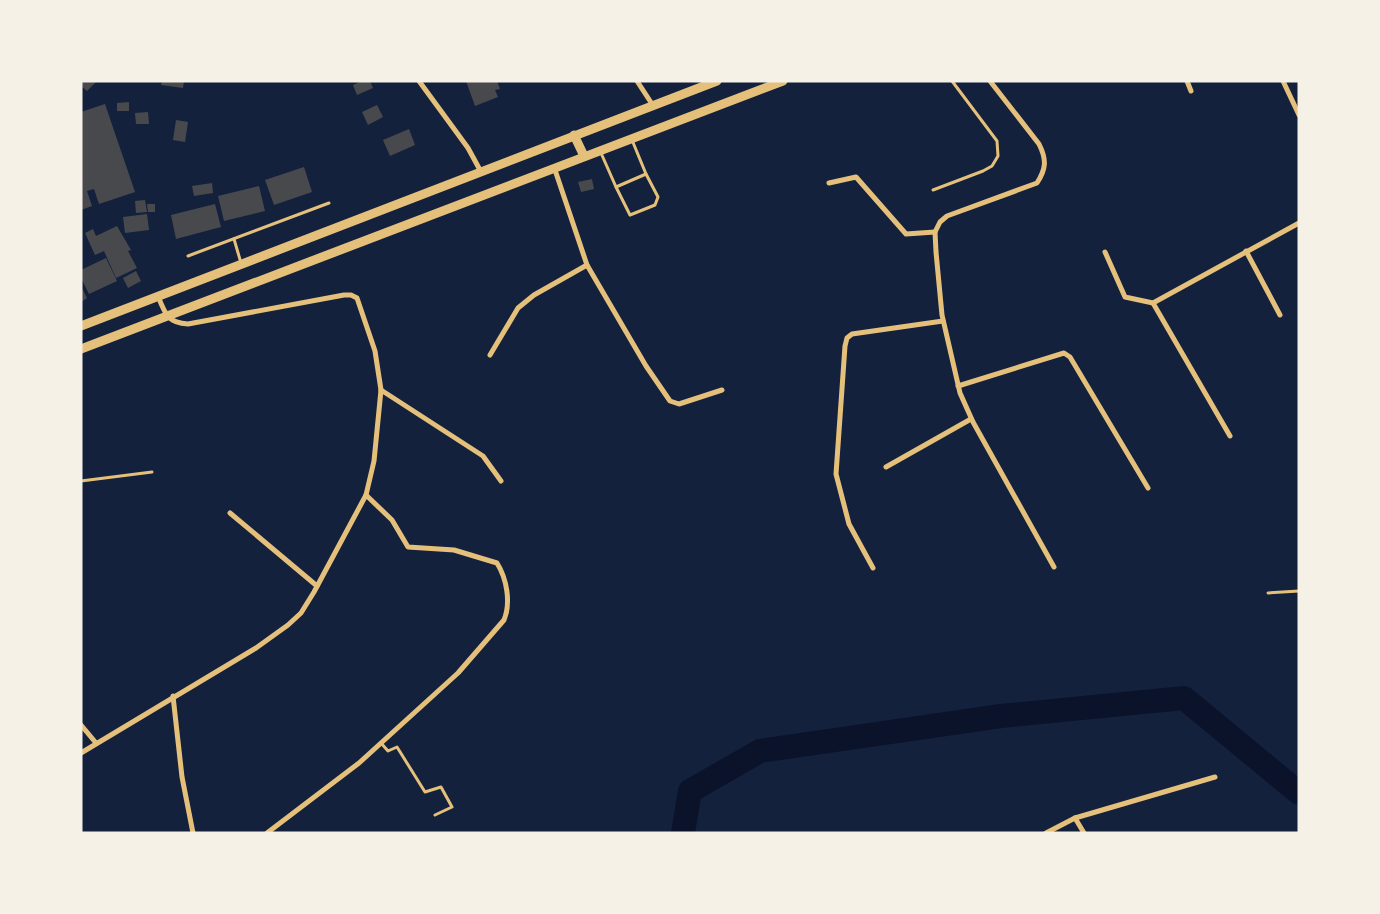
<svg xmlns="http://www.w3.org/2000/svg" width="1380" height="914" font-family="'Source Serif 4',serif">
  <style>
    .lines { fill: none; stroke-linecap: round; stroke-linejoin: round }
    .river { stroke: #0b132b; stroke-width: 24 }
    .building { fill: #48494c }
    .service { stroke: #e5c07b; stroke-width: 3 }
    .minor { stroke: #e5c07b; stroke-width: 5 }
    .trunk { stroke: #e5c07b; stroke-width: 9 }
  </style>
  <rect width="100%" height="100%" fill="#14213d"/>
  <g class="lines">
    <path class="river" d="M683,833L690,791L760,751L1001,716L1184,698L1299,793"/>
  </g>
  <g class="building">
    <path d="M81,81H97L87,91L81,86Z"/>
    <path d="M162,81H184L183,88L161,85Z"/>
    <path d="M362,81H370L373,88L357,95L353,85Z"/>
    <path d="M466,81H497L500,89L495,90L498,97L475,106Z"/>
    <path d="M129,102V111H117V103Z"/>
    <path d="M105,104L135,192L99,204L94,189L87,191L92,206L81,210V112Z"/>
    <path d="M377,105L383,117L368,125L362,112Z"/>
    <path d="M148,112L149,124H136L135,113Z"/>
    <path d="M176,120L188,122L185,142L173,140Z"/>
    <path d="M409,129L415,145L390,156L383,140Z"/>
    <path d="M304,167L312,192L274,205L265,180Z"/>
    <path d="M592,179L594,189L581,192L578,182Z"/>
    <path d="M212,183L213,193L194,196L192,186Z"/>
    <path d="M259,186L265,211L224,221L218,196Z"/>
    <path d="M145,200L147,212L136,213L135,201Z"/>
    <path d="M147,204H155V212H148Z"/>
    <path d="M215,204L221,227L176,239L171,215Z"/>
    <path d="M147,214L149,230L125,233L123,217Z"/>
    <path d="M117,226L131,250L128,251L137,268L116,278L104,251L95,255L85,233L93,229L96,236Z"/>
    <path d="M106,258L117,281L89,294L81,278V270Z"/>
    <path d="M136,271L141,281L128,288L123,278Z"/>
    <path d="M81,286L87,298L81,302Z"/>
  </g>
  <g class="lines">
    <g class="service">
      <path d="M601,153L616,187L646,174L632,140"/>
      <path d="M616,187L630,215L655,205L658,197L646,174"/>
      <path d="M933,190L983,171L992,166L998,156L997,141L952,81"/>
      <path d="M234,239L241,263"/>
      <path d="M188,256L329,203"/>
      <path d="M81,481L152,472"/>
      <path d="M1268,593L1299,591"/>
      <path d="M381,743L388,751L397,747L425,792L441,787L452,807L435,815"/>
    </g>
    <g class="minor">
      <path d="M419,81L468,148L480,170"/>
      <path d="M637,81L652,104"/>
      <path d="M990,81L1039,144C1047,160 1046,169 1037,183L947,216L940,222L935,232L936,252L942,315L960,393L973,422L1054,567"/>
      <path d="M1187,81L1191,91"/>
      <path d="M1283,81L1299,115"/>
      <path d="M554,167L587,265L646,366L670,401L679,404L722,390"/>
      <path d="M829,183L856,177L906,234L935,232"/>
      <path d="M1246,251L1280,315"/>
      <path d="M1105,252L1125,297L1153,303"/>
      <path d="M490,355L518,308L534,295L587,265"/>
      <path d="M958,386L1064,353L1070,357L1148,488"/>
      <path d="M381,390L483,456L501,481"/>
      <path d="M1230,436L1153,303L1299,223"/>
      <path d="M886,467L971,419"/>
      <path d="M230,513L317,586"/>
      <path d="M873,568L849,524L836,474L845,346L847,338L852,334L943,321"/>
      <path d="M173,696L182,777L193,833"/>
      <path d="M81,725L96,743"/>
      <path d="M81,753L256,648L288,625L301,613L314,592L366,495L374,461L381,390L375,351L357,298L351,295H344L188,324C168,323 165,314 158,296"/>
      <path d="M1075,818L1084,833"/>
      <path d="M267,833L359,763L458,673L504,620C511,603 507,579 497,563L454,550L408,547L392,520L366,495"/>
      <path d="M1046,833L1075,818L1215,777"/>
    </g>
    <g class="trunk">
      <path d="M574,135L584,156"/>
      <path d="M81,326L717,81"/>
      <path d="M81,349L783,81"/>
    </g>
  </g>
  <rect width="1380" height="914" fill="none" stroke="#f6f1e7" stroke-width="165"/>
</svg>
